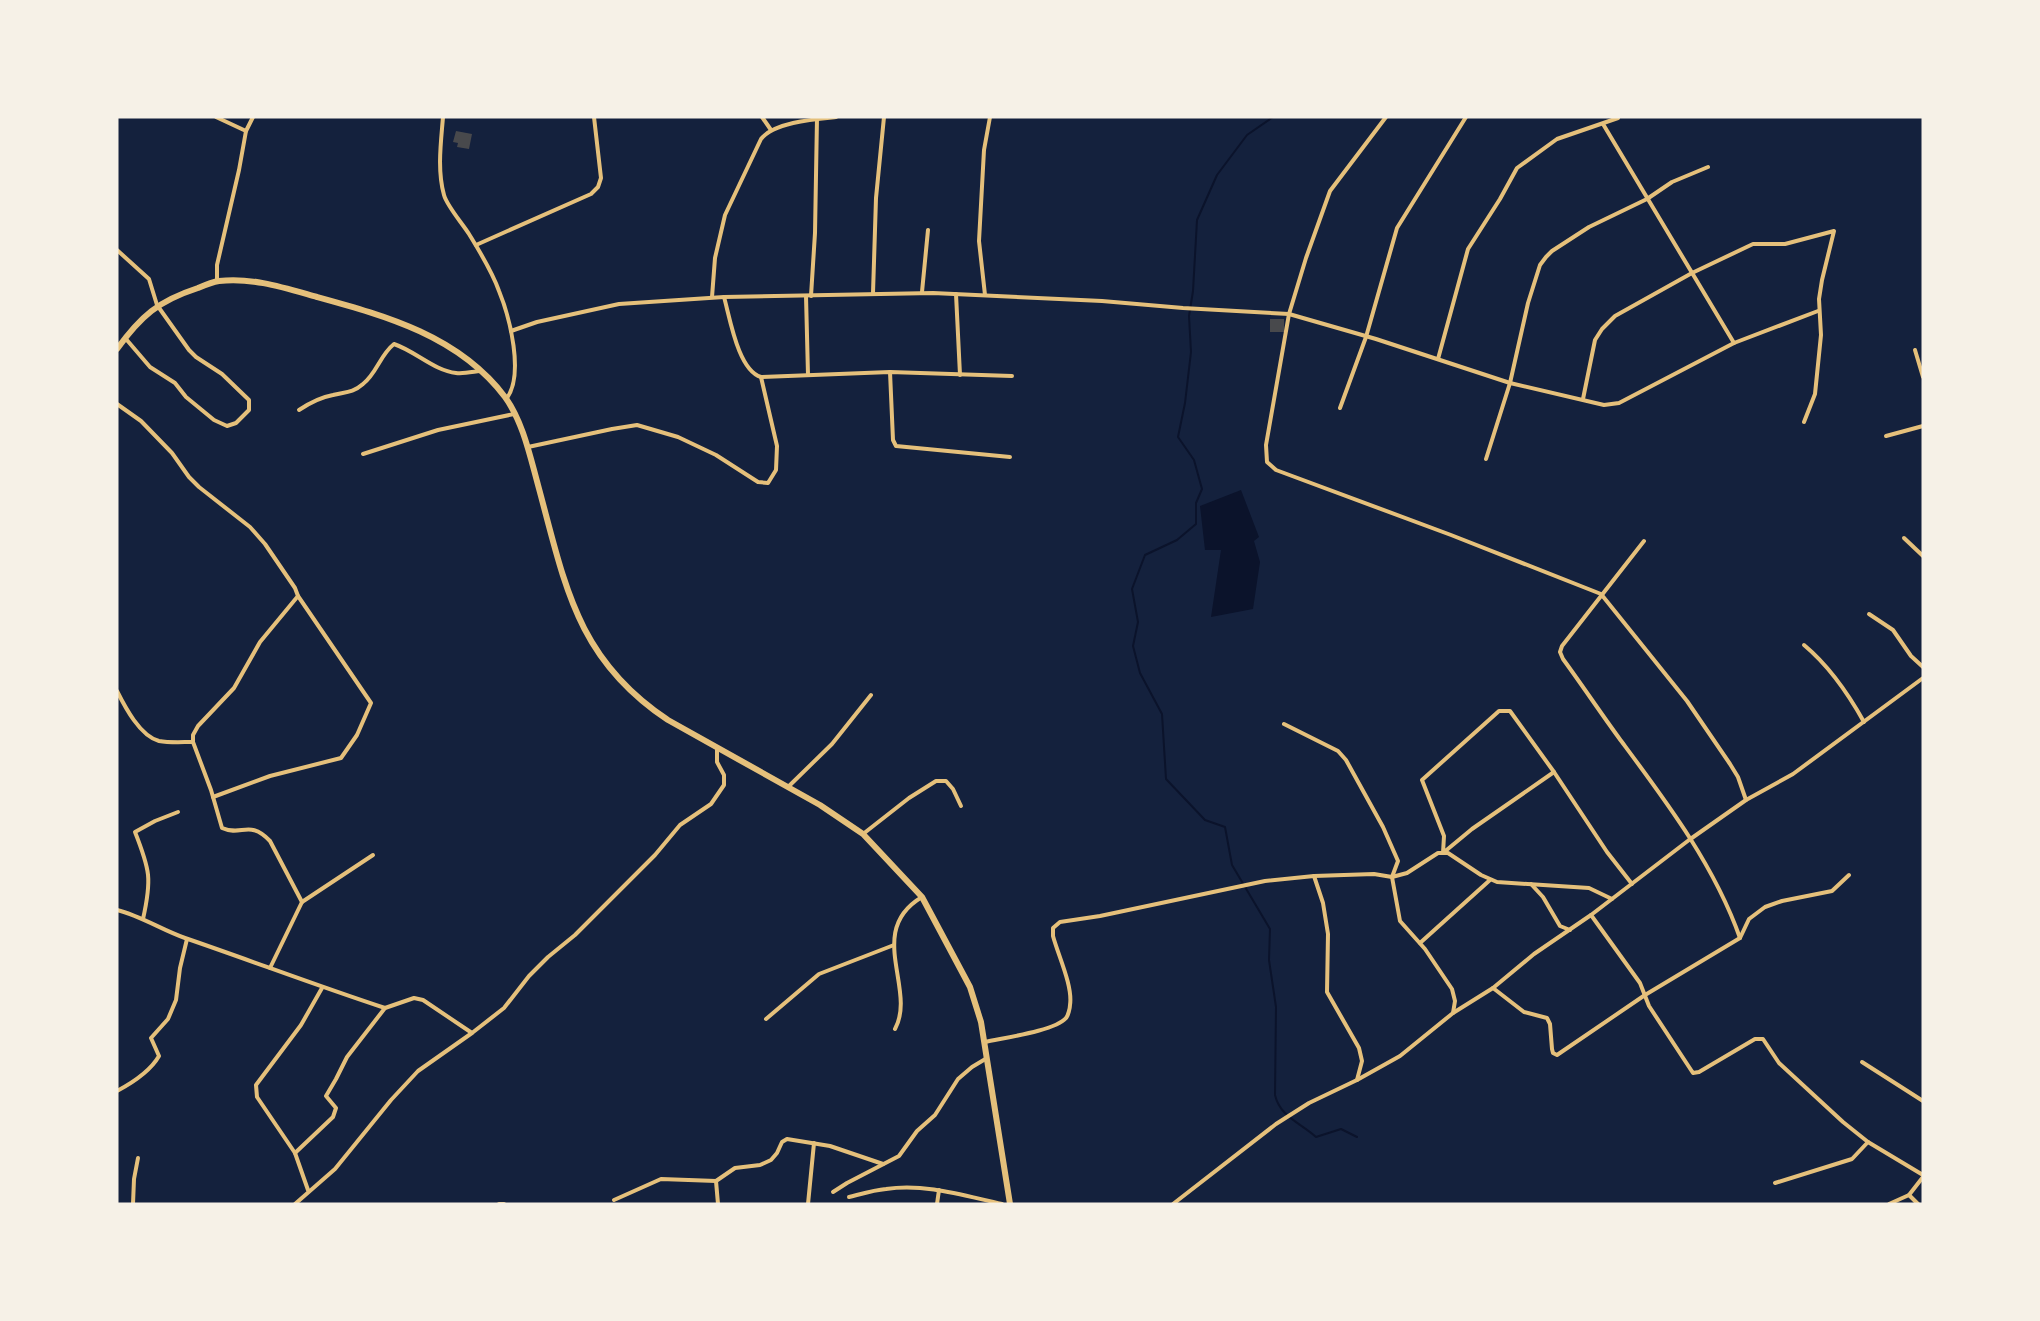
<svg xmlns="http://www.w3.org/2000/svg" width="2040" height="1321" font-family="Montserrat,sans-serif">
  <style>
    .water { fill: #0b132b }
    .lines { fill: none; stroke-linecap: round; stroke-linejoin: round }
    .stream { stroke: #0b132b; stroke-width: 2 }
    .building { fill: #48494c }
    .minor { stroke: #e5c07b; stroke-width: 4 }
    .primary { stroke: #e5c07b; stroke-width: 6 }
  </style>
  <rect width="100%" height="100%" fill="#14213d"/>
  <path class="water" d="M1241,490L1259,537L1254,541L1260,562L1253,609L1211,617L1221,550H1205L1200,506Z"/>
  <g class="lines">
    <path class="stream" d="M1273,117L1247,135L1217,175L1197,220L1193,291L1189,316L1191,352L1185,403L1178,437L1194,460L1202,489L1196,503V524L1177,540L1145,555L1132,589L1138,622L1133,646L1140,673L1162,714L1166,779L1205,820L1225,827L1232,865L1270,929L1269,960L1276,1007L1275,1095C1280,1117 1301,1123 1316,1137L1341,1129L1357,1137"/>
  </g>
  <g class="building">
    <path d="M456,131L472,134L469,149L457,147L458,143L453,142Z"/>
    <rect x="1270" y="319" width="14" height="13"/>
  </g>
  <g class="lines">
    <g class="minor">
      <path d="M216,117L246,131"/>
      <path d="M443,117C441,142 437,170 444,195C447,206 462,223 469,234C480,252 492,271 499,291C510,318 524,374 507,398"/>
      <path d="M762,117L771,130"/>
      <path d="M1386,117L1330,191L1306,258L1289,314L1266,445L1267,462L1276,470L1451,535L1601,594L1687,701L1730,764L1738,777L1746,800"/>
      <path d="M1603,124L1734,343"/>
      <path d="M476,245L591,194L598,187L601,178L594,117"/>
      <path d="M117,250L149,279L157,305L189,350L196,357L222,374L249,400V410L236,423L227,426L214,420L186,397L175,383L150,367L126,339"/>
      <path d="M217,281V265L239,170L246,131L253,117"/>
      <path d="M922,292L928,230"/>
      <path d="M873,293L876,198L884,117"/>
      <path d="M956,294L960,375"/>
      <path d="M985,295L979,241L984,150L990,117"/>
      <path d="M806,296L808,375"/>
      <path d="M811,296L815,233L817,118"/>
      <path d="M712,297L715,258L725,215L761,139C774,122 816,119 836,117"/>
      <path d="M724,297C730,318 738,370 761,377L890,372L1012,376"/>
      <path d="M511,331L537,322L619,304L724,297L933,293L1102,301L1183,308L1289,314L1376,339L1510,383L1604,405L1619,403L1734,343L1818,311"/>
      <path d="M1915,350L1923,377"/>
      <path d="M1438,359L1468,249L1500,199L1517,168L1557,139L1618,118"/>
      <path d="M890,372L893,440L896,446L1010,457"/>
      <path d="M1583,399L1595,340L1602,329L1615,316L1692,273L1753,244H1785L1834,231L1822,280L1819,299L1821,335L1815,394L1804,422"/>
      <path d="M117,404L141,421L172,453L189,477L199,487L250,527L265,544L295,588L298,596L260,642L234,688L198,726L193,735V742L211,790L222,828C242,837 249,819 270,841L302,902"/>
      <path d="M1340,408L1366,337L1397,228L1466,117"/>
      <path d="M299,410C308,404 322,397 333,395C344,392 353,393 363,384C377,373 380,355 394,344C415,351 435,371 456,373C463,374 472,372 480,371"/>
      <path d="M1886,436L1923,426"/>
      <path d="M528,447L612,429L637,425L678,437L716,455L758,482L768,483L776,470L777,446L761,377"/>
      <path d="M363,454L438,430L514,414"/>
      <path d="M1486,459L1510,383L1528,303L1540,265L1546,257L1552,251L1589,227L1647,199L1672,182L1708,167"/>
      <path d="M1904,538L1923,556"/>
      <path d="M1644,541L1562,646L1560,652L1563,659C1582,685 1600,712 1619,738C1665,800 1714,864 1740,938"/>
      <path d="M1869,614L1893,630L1911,656L1923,667"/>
      <path d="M1804,645C1828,665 1849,695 1864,722"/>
      <path d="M117,691C125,707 140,736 159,741C170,743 182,742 193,742"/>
      <path d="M1499,711H1510L1554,772L1472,829L1443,853L1444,836L1422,780Z"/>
      <path d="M1284,724L1338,751L1346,760L1383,827L1398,861L1392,877L1400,921L1425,949L1452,989L1455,1001L1453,1013"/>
      <path d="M1554,772L1607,852L1632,884"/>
      <path d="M788,787L832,744L871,695"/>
      <path d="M213,797L270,776L341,758L357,735L371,703L298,596"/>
      <path d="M863,834L909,798L936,781H946L953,789L961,806"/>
      <path d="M1314,876L1323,903L1328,934L1327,992L1359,1048L1362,1061L1357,1080"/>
      <path d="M1531,884L1543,897L1560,926L1570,930"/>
      <path d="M117,910C141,916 162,930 185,938C252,961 318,986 385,1008"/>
      <path d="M1591,915L1640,983L1649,1006L1693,1073L1699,1072L1755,1039H1763L1779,1063L1843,1122L1868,1142L1923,1175"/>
      <path d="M143,919C152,879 150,870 135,832L155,821L178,812"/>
      <path d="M1420,943L1490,880"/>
      <path d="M270,968L302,902L373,855"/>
      <path d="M1493,988L1524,1012L1547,1018L1550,1024L1552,1049L1553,1053L1557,1055L1645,995L1740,938L1749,919L1765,907L1782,901L1832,891L1849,875"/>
      <path d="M766,1019L819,974L894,945"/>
      <path d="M895,1029C917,989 865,931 922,897"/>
      <path d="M985,1042C1002,1038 1055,1031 1066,1018C1068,1016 1070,1008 1070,1005C1073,986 1058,955 1053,936V928L1060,922L1100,916L1265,881L1314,876L1374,874L1392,877L1407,873L1438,853H1448L1481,875L1497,882L1589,888L1612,899"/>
      <path d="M1862,1062L1923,1101"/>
      <path d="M117,1091C132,1083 151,1070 159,1056L151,1038L168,1019L176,1000L180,968L187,939"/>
      <path d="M295,1153L333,1117L336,1108L326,1096L336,1079L347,1057L385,1008L414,998L423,1000L472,1033"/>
      <path d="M716,1181L718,1204"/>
      <path d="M1775,1183L1852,1159L1868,1142"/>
      <path d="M308,1190L295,1153L257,1097L256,1085L301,1025L322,988"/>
      <path d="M833,1192L847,1183L899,1156L917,1131L935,1115L958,1079L972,1067L987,1058"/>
      <path d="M1909,1195L1918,1204"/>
      <path d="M849,1197C861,1194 874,1190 886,1189C925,1183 965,1196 1002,1204"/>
      <path d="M614,1200L661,1179L716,1181L735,1168L760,1165L771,1160L777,1153L782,1142L787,1139L830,1146L883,1164"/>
      <path d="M133,1204L134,1179L138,1158"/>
      <path d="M295,1204L335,1169L391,1100L418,1071L472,1033L504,1008L529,976L548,957L575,935L655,855L680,825L711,804L724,785V775L717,762V749"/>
      <path d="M499,1204H504"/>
      <path d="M808,1204L814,1143"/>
      <path d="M937,1204L939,1190"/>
      <path d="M1173,1204L1276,1124L1309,1103L1357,1080L1400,1056L1453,1013L1493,988L1534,954L1591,915L1689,840L1746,800L1793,774L1923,678"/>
      <path d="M1889,1204L1909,1195L1923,1177"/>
    </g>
    <path class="primary" d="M117,349C141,316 158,301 198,288C205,285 212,282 219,281C252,277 285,288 317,297C386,316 459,336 505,397C523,422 530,456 538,485C565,584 576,659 668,720L820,805L863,834L922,897L970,987L981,1022L1010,1204"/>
  </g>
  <rect width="2040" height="1321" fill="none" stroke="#f6f1e7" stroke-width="237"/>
</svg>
